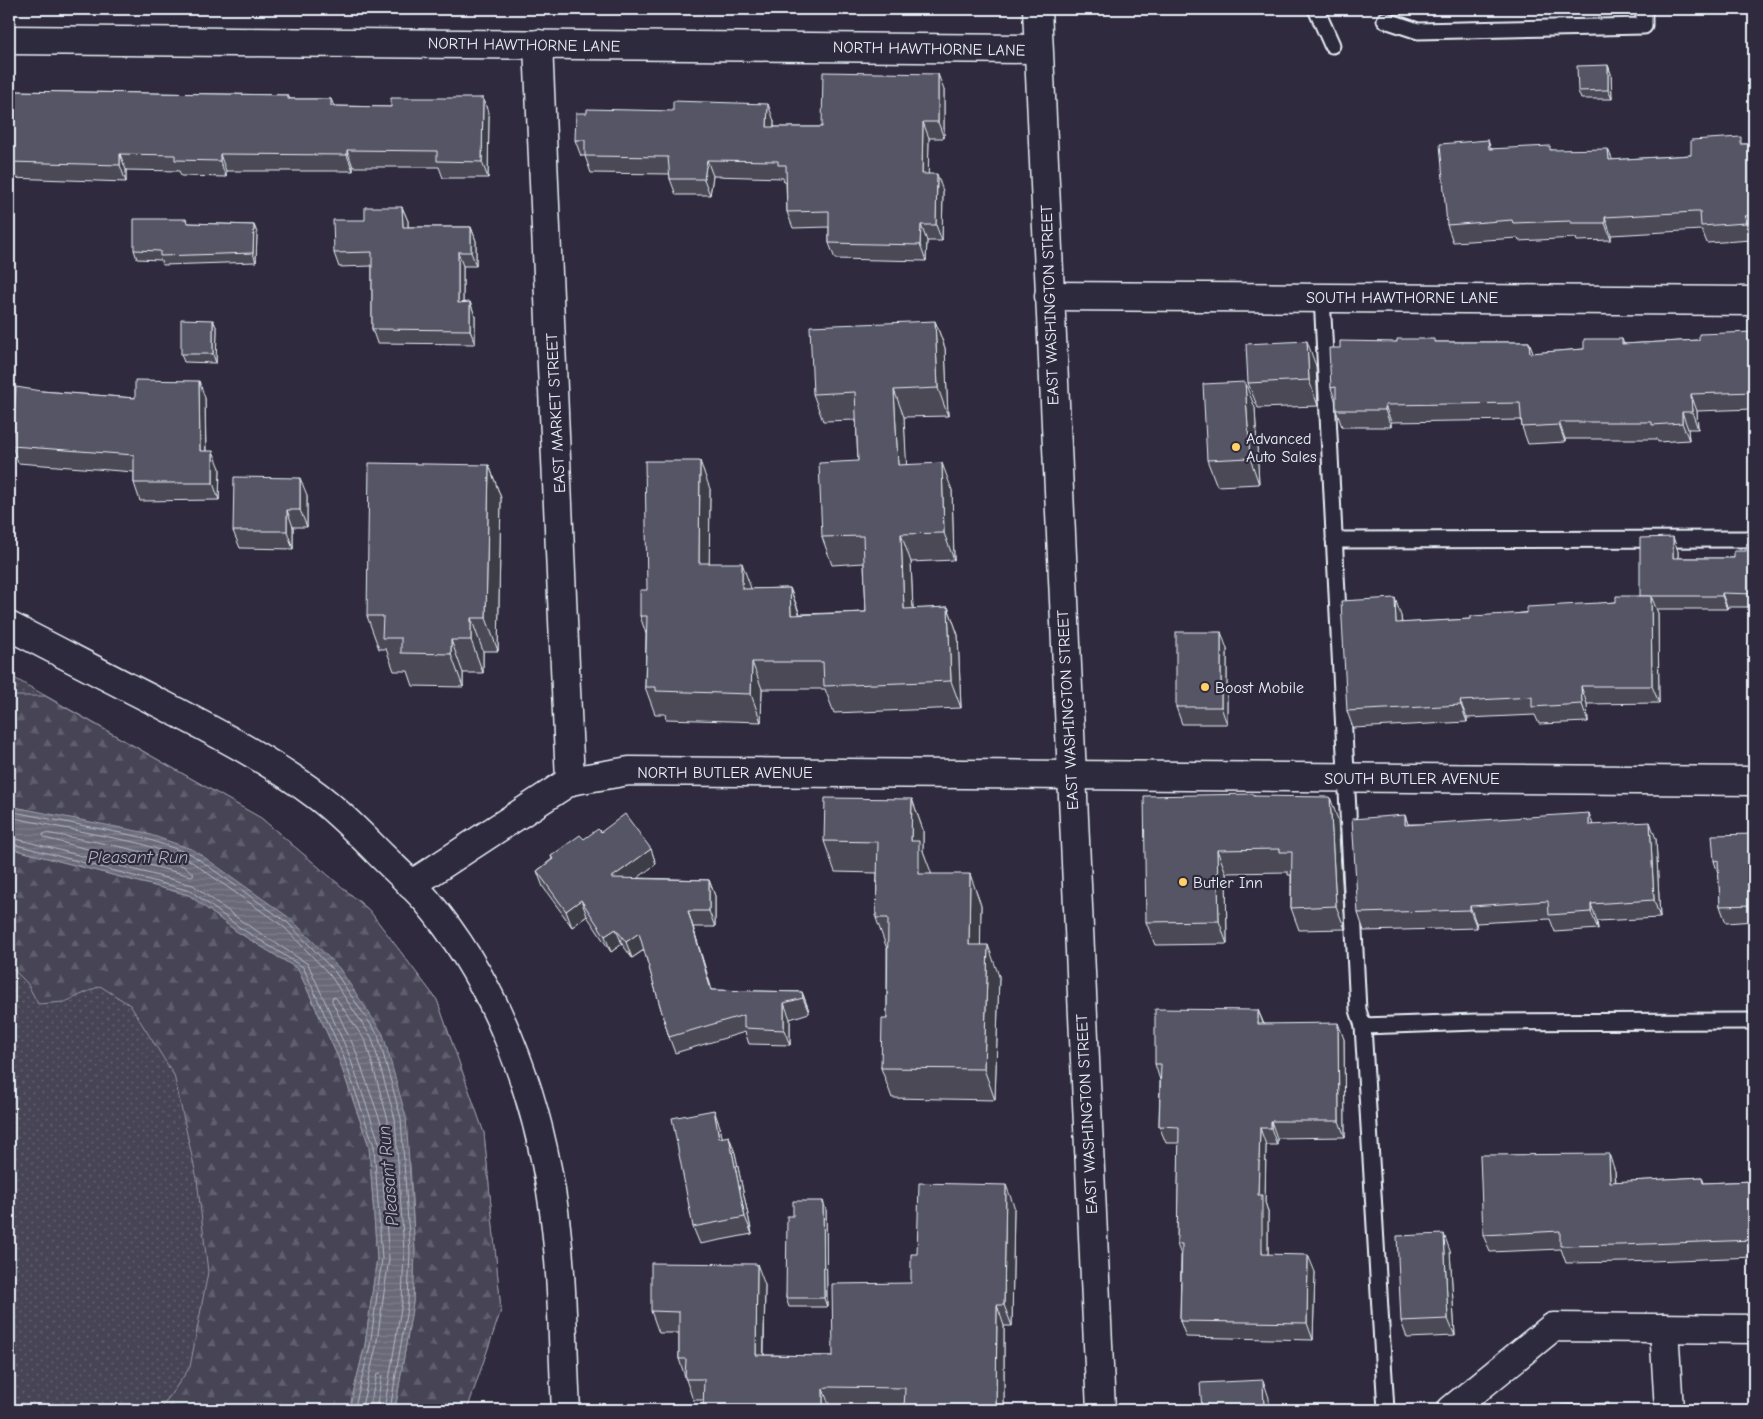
<svg xmlns="http://www.w3.org/2000/svg" width="1763" height="1419" font-family="'Comic Neue',sans-serif">
  <style>
    .grass { fill: url(#grass-dots); stroke: #979aa6 }
    .forest { fill: url(#forest-firs); stroke: #979aa6 }
    .water { fill: url(#water-rules); stroke: #9c9fab }
    .lines { fill: none; stroke-linecap: round; stroke-linejoin: round }
    .shore { stroke: #b5bbc5; stroke-width: 1 }
    .service-casing { stroke: #e8f1f8; stroke-width: 19 }
    .minor-casing { stroke: #e8f1f8; stroke-width: 31 }
    .primary-casing { stroke: #e8f1f8; stroke-width: 31 }
    .service { stroke: #2f2a3d; stroke-width: 15 }
    .minor { stroke: #2f2a3d; stroke-width: 28 }
    .primary { stroke: #2f2a3d; stroke-width: 28 }
    .wall { fill: #4b4957; stroke: #e8f1f8 }
    .shaded-wall { fill: #3d3c47; stroke: #e8f1f8 }
    .building { fill: #575565; stroke: #e8f1f8 }
    .poi-dot { fill: #ffd166; stroke: #2f2a3d; stroke-width: 2 }
    .labels { text-anchor: middle; stroke-width: 4.5; stroke-linejoin: round; paint-order: stroke }
    .street-label { font-size: 16px; fill: #e8f1f8; stroke: #2f2a3d }
    .poi-label { font-size: 16px; fill: #e8f1f8; stroke: #2f2a3d; text-anchor: start }
    .water-label { font-size: 18px; font-style: italic; fill: #afb4be; stroke: #2f2a3d }
  </style>
  <defs>
    <pattern id="grass-dots" width="8" height="8" patternUnits="userSpaceOnUse" patternTransform="scale(1.25)"><rect width="8" height="8" fill="#464455"/><path d="M2 2h.1M6 6h.1" fill="none" stroke="#615f6e" stroke-width="1.8" stroke-linecap="round"/></pattern>
    <pattern id="forest-firs" width="22" height="20" patternUnits="userSpaceOnUse" patternTransform="scale(1.25)"><rect width="22" height="20" fill="#464455"/><path d="M5 1l3.5 6h-7zM16 11l3.5 6h-7z" fill="#615f6e"/></pattern>
    <pattern id="water-rules" width="6" height="5" patternUnits="userSpaceOnUse" patternTransform="scale(1.25)"><rect width="6" height="5" fill="#696978"/><path d="M0 2.5h6" fill="none" stroke="#7e7f8c"/></pattern>
  </defs>
  <rect width="100%" height="100%" fill="#2f2a3d"/>
  <filter id="ink" filterUnits="userSpaceOnUse"><feTurbulence type="fractalNoise" baseFrequency=".02" numOctaves="2"/><feDisplacementMap in="SourceGraphic" scale="10" xChannelSelector="R" yChannelSelector="G"/><feConvolveMatrix kernelMatrix="1 2 1 2 8 2 1 2 1" color-interpolation-filters="sRGB"/></filter>
  <g filter="url(#ink)">
    <path class="grass" d="M9,675L261,818L369,910L437,1000L484,1133L501,1310L467,1410H9Z"/>
    <g class="forest">
      <path d="M9,696H45L261,818L369,910L437,1000L484,1133L501,1310L467,1410H395L413,1303L415,1251L410,1164L339,968L39,812L9,806Z"/>
      <path d="M9,848L189,895L236,931L298,969L338,1057L369,1146L377,1258L365,1345L349,1410H160L190,1367L208,1272L197,1179L174,1075L130,1005L100,986L65,1002L38,1004L27,983L9,965Z"/>
    </g>
    <path class="water" d="M9,806L142,832L194,850L291,919L339,968L383,1034L406,1117L415,1251L413,1303L395,1410H349L365,1345L377,1258L369,1146L338,1057L298,969L236,931L189,895L9,848Z"/>
    <g class="lines">
      <g class="shore">
        <path d="M9,811L141,837L191,854L288,923L335,972L378,1035L401,1118L410,1251L408,1302L390,1410"/>
        <path d="M9,817L139,843L189,860L284,927L330,975L372,1038L395,1119L404,1251L402,1302L384,1410"/>
        <path d="M46,833C73,838 182,854 194,875L191,876L45,838L43,835Z"/>
        <path d="M9,837L193,885L243,922L308,964L348,1052L380,1145L389,1259L376,1347L361,1410"/>
        <path d="M9,843L191,891L239,927L303,967L343,1055L374,1146L382,1259L370,1346L354,1410"/>
        <path d="M333,997L336,998L366,1042L388,1120L387,1133L384,1132L355,1049L332,1001Z"/>
        <path d="M369,1410L377,1374L380,1373L382,1375L376,1410"/>
      </g>
      <defs>
        <g id="service">
          <path d="M1316,9L1332,45"/>
          <path d="M1385,20L1418,31L1644,26V9"/>
          <path d="M1322,296L1358,1010L1363,1026L1477,1022L1754,1021"/>
          <path d="M1334,540L1754,539"/>
          <path d="M1363,1026L1386,1410"/>
        </g>
        <g id="minor">
          <path d="M9,40L1038,49"/>
          <path d="M538,44L570,781"/>
          <path d="M1049,296L1754,301"/>
          <path d="M9,626C60,652 111,679 163,705C215,732 269,760 316,795C339,812 358,832 378,852C394,868 411,883 426,900C495,982 534,1086 551,1191C563,1263 562,1337 566,1410"/>
          <path d="M411,885L570,781L629,771L1754,781"/>
          <path d="M1664,1328L1669,1410"/>
          <path d="M1451,1410L1553,1327L1754,1329"/>
        </g>
        <path id="primary" d="M1037,9L1101,1410"/>
      </defs>
      <use href="#service" class="service-casing"/>
      <use href="#minor" class="minor-casing"/>
      <use href="#primary" class="primary-casing"/>
      <use href="#service" class="service"/>
      <use href="#minor" class="minor"/>
      <use href="#primary" class="primary"/>
    </g>
    <g class="wall">
      <path d="M1608,65L1611,74L1612,99H1581L1578,91Z"/>
      <path d="M944,90V138H929L928,174L943,191L942,241H927L926,261L835,259L829,243V227L793,228L787,212L786,182H784L783,178L713,176L710,195H676L670,179V174L591,173L585,156H581L575,140L774,121V127H822Z"/>
      <path d="M9,91L288,95L290,99H331L334,106L391,107L483,98L489,115L488,178H443L439,167H353V171H226V177L181,176L179,171L126,170V182L9,178Z"/>
      <path d="M1488,140L1491,149L1552,150L1612,160L1691,155L1743,144H1754V233H1752V240L1707,243L1702,230H1701L1611,235V240L1577,241L1576,238L1519,241L1518,238L1453,242L1447,225Z"/>
      <path d="M402,207L408,221V227H471L476,241V266H463V303L470,302L475,316V344L377,343L372,329V266L339,267L334,253L365,220Z"/>
      <path d="M186,219L188,223L254,225L257,233L256,262L163,265L161,260L137,259L134,250Z"/>
      <path d="M213,320L217,329L216,363L184,362L181,354Z"/>
      <path d="M935,321L945,348L948,416L904,417L906,464L952,490L954,560L911,562L913,609L948,607L958,635L961,708L834,713L825,689H762L761,722L666,719L665,714H655L645,687L646,634L640,616L647,590L710,489L709,563L752,589L790,588L800,614L866,612L864,563L832,565L822,537L858,461L856,420L823,421L813,394Z"/>
      <path d="M1754,332V409L1697,411L1698,429H1688L1689,440L1658,442L1657,439H1565V442L1528,444L1522,427L1521,420L1391,422V427H1342L1336,410V402L1331,388L1340,348L1397,342H1529L1533,353L1584,349L1622,339L1624,344L1699,340Z"/>
      <path d="M1316,366L1318,406L1258,408L1248,383Z"/>
      <path d="M41,391L135,398H205L206,451L220,468L219,500L140,501L134,483V472L18,463L12,446Z"/>
      <path d="M1255,408L1259,484L1217,486L1207,460Z"/>
      <path d="M489,465L501,498L498,651H483V673H463V687L413,686L408,671H394L386,649H379L367,616Z"/>
      <path d="M307,495V527H293V549L240,548L233,531Z"/>
      <path d="M1754,544V607H1727V609H1656L1658,613L1659,703L1587,704L1588,722L1539,724L1535,715L1467,718V722L1353,728L1347,711L1401,616L1402,623L1471,619L1616,602L1640,596L1678,551V558H1734L1746,551Z"/>
      <path d="M1227,649V724H1182L1176,707Z"/>
      <path d="M1253,794L1254,796L1338,820L1345,929L1299,930L1291,908V875H1288V872L1226,873L1227,944L1155,945L1146,922Z"/>
      <path d="M912,799L923,830V851L931,874L981,905L980,945L999,976L995,1100L892,1098L881,1068L887,1019V949L876,918L877,873L835,872L824,841Z"/>
      <path d="M1405,815L1408,824L1593,825L1656,839L1660,918L1597,921L1598,929L1555,932L1550,919L1476,923L1477,928L1364,931L1358,913Z"/>
      <path d="M601,832L651,849L656,864L637,878L709,880L715,896V927H693L712,990L802,992L808,1008L809,1013L790,1019V1045L749,1044L745,1032L675,1053L669,1037L644,950L632,958L622,944L611,952L587,916L572,927L543,887L537,871L552,859L551,856L584,839Z"/>
      <path d="M1754,834V921L1726,923L1720,906L1719,876L1714,861Z"/>
      <path d="M1258,1010L1264,1024L1344,1039L1345,1137L1277,1138V1145H1266L1265,1202L1268,1212V1255L1315,1272L1313,1340L1186,1337L1180,1321L1181,1255L1177,1244L1179,1143H1166L1159,1126L1160,1080L1155,1064Z"/>
      <path d="M720,1127L722,1138L735,1153L752,1234L700,1244L693,1227Z"/>
      <path d="M1615,1171L1616,1182L1702,1177L1704,1183L1754,1181V1257L1626,1262L1566,1263L1561,1249L1490,1252L1483,1235Z"/>
      <path d="M1014,1206L1012,1326H1004V1410H904V1409H834L831,1410L703,1400H693L679,1359V1333H659L651,1311L765,1285L764,1355L833,1356L911,1283L917,1254Z"/>
      <path d="M826,1210L827,1307H789L786,1298L793,1216Z"/>
      <path d="M1450,1251L1455,1336L1407,1338L1401,1321Z"/>
    </g>
    <g class="shaded-wall">
      <path d="M1608,65L1611,74L1612,99L1608,90Z"/>
      <path d="M938,74L944,90V138L938,122Z"/>
      <path d="M483,98L489,115L488,178L482,162Z"/>
      <path d="M768,104L774,121L773,144L767,127Z"/>
      <path d="M923,122L929,138L928,190L922,174Z"/>
      <path d="M1608,149L1615,166L1609,160Z"/>
      <path d="M347,150L353,167V171L347,155Z"/>
      <path d="M120,154L126,170V182L120,165Z"/>
      <path d="M220,154L226,171V177L220,161Z"/>
      <path d="M707,160L713,176L710,195L704,179Z"/>
      <path d="M937,174L943,191L942,241L936,225Z"/>
      <path d="M402,207L408,221V241L403,227Z"/>
      <path d="M1745,216L1752,233V240L1746,223Z"/>
      <path d="M1605,217L1611,235V240L1605,223Z"/>
      <path d="M254,225L257,233L256,262L253,253Z"/>
      <path d="M921,225L927,241L926,261L920,245Z"/>
      <path d="M471,227L476,241V266L471,252Z"/>
      <path d="M458,252L463,266V317L458,303Z"/>
      <path d="M470,302L475,316V344L470,330Z"/>
      <path d="M213,320L217,329L216,363L213,354Z"/>
      <path d="M935,321L945,348L948,416L938,388Z"/>
      <path d="M1307,341L1316,366L1318,406L1309,380Z"/>
      <path d="M1529,342L1536,359L1530,353Z"/>
      <path d="M199,381L205,398L206,468L200,451Z"/>
      <path d="M1245,382L1255,408L1259,484L1250,458Z"/>
      <path d="M894,390L904,417L908,492L898,465Z"/>
      <path d="M1691,394L1697,411L1698,429L1692,412Z"/>
      <path d="M1385,405L1391,422V427L1385,410Z"/>
      <path d="M1682,412L1688,429L1689,440L1682,423Z"/>
      <path d="M1559,422L1565,439V442L1559,425Z"/>
      <path d="M213,451L220,468L219,500L213,483Z"/>
      <path d="M700,461L710,489L709,590L699,563Z"/>
      <path d="M942,463L952,490L954,560L944,533Z"/>
      <path d="M489,465L501,498L498,651L486,618Z"/>
      <path d="M300,478L307,495V527L300,510Z"/>
      <path d="M287,510L293,527V549L287,531Z"/>
      <path d="M901,534L911,562L914,636L904,609Z"/>
      <path d="M1673,537L1678,551V571L1673,558Z"/>
      <path d="M742,563L752,591L742,589Z"/>
      <path d="M790,588L800,616L791,615Z"/>
      <path d="M1722,593L1727,607V609L1722,596Z"/>
      <path d="M1651,596L1658,613L1659,703L1652,686Z"/>
      <path d="M1395,598L1401,616L1403,641L1396,623Z"/>
      <path d="M948,607L958,635L961,708L951,681Z"/>
      <path d="M471,618L483,651V673L471,640Z"/>
      <path d="M1221,632L1227,649V724L1221,707Z"/>
      <path d="M451,640L463,673V687L451,654Z"/>
      <path d="M752,662L762,689L761,722L751,694Z"/>
      <path d="M1581,686L1587,704L1588,722L1582,704Z"/>
      <path d="M1460,701L1467,718V722L1461,705Z"/>
      <path d="M1330,797L1338,820L1345,929L1336,906Z"/>
      <path d="M912,799L923,830V851L931,872L930,904L919,874L911,841Z"/>
      <path d="M1589,813L1595,831L1589,825Z"/>
      <path d="M1405,815L1411,833L1405,825Z"/>
      <path d="M1650,822L1656,839L1660,918L1654,900Z"/>
      <path d="M651,849L656,864L617,894L611,878Z"/>
      <path d="M1217,850L1226,873L1227,944L1219,921Z"/>
      <path d="M970,874L981,905L980,976L969,945Z"/>
      <path d="M709,880L715,896V927L709,911Z"/>
      <path d="M581,900L587,916L572,927L566,911Z"/>
      <path d="M1591,904L1597,921L1598,929L1591,912Z"/>
      <path d="M1470,906L1476,923L1477,928L1470,910Z"/>
      <path d="M688,911L693,927L716,1006L711,990Z"/>
      <path d="M616,929L622,944L611,952L605,936Z"/>
      <path d="M639,933L645,949L632,958L626,942Z"/>
      <path d="M988,945L999,976L995,1100L984,1069Z"/>
      <path d="M802,992L808,1008L809,1013L803,998Z"/>
      <path d="M784,1003L790,1019V1045L784,1030Z"/>
      <path d="M1258,1010L1264,1026L1258,1024Z"/>
      <path d="M1338,1023L1344,1039L1345,1137L1339,1121Z"/>
      <path d="M714,1110L720,1127L726,1155L719,1138Z"/>
      <path d="M1271,1121L1277,1138V1145L1271,1128Z"/>
      <path d="M1260,1128L1266,1145L1265,1202L1268,1212V1271L1262,1254L1258,1195Z"/>
      <path d="M729,1136L735,1153L752,1234L745,1217Z"/>
      <path d="M1609,1154L1615,1171L1616,1199L1610,1182Z"/>
      <path d="M1006,1185L1014,1206L1012,1326L1004,1305Z"/>
      <path d="M823,1201L826,1210L827,1307L824,1298Z"/>
      <path d="M1444,1234L1450,1251L1455,1336L1448,1319Z"/>
      <path d="M1308,1255L1315,1272L1313,1340L1307,1323Z"/>
      <path d="M757,1264L765,1285L763,1377L756,1355Z"/>
      <path d="M997,1305L1004,1326V1410H996Z"/>
      <path d="M1263,1380L1269,1398V1410H1264Z"/>
      <path d="M823,1389L831,1410H823Z"/>
    </g>
    <g class="building">
      <path d="M1608,65V90L1578,91L1577,66Z"/>
      <path d="M823,72L938,74V122H923L922,174H937L936,225H921L920,245L829,243V211L787,212L786,165H778V161L707,160L704,179H670L668,157L585,156V140H575L576,113H587V109L673,111V101L768,104L767,127H822Z"/>
      <path d="M9,91L288,95V99H331V106L391,107V98H483L482,162L437,161V151L347,150V155L220,154V161L175,160V155L120,154V165L9,162Z"/>
      <path d="M1741,137V144H1754V215L1745,216L1746,223L1701,226L1700,212H1695L1605,217V223H1571V221L1513,223L1512,220L1447,225L1440,144L1488,140L1489,149L1550,146V150L1608,149L1609,160L1691,155V140Z"/>
      <path d="M365,207H402L403,227H471V252H458V303L470,302V330L372,329V252L334,253L333,220H365Z"/>
      <path d="M134,219H186L187,223L254,225L253,253L160,256V251L134,250Z"/>
      <path d="M181,319L213,320V354H181Z"/>
      <path d="M935,321L938,388L894,390L898,465L942,463L944,533L901,534L904,609L948,607L951,681L824,686L823,662H752L751,694L656,691V687H645L647,616H640V590H647L645,461H700L699,563H742V589L790,588L791,615L866,612L863,536L822,537L819,463L858,461L855,392L813,394L810,326Z"/>
      <path d="M1754,332V397V392L1691,394L1692,412H1682V423L1652,425V422H1559V425L1522,427L1520,403L1385,405V410H1336V387L1331,388L1329,348H1340V341L1397,342V339H1434V342H1529L1530,353L1584,349V339H1622V344L1699,340V334Z"/>
      <path d="M1307,341L1309,380L1248,383L1246,344Z"/>
      <path d="M135,380L199,381L200,451H213V483H134V455L12,446L16,387L41,391L135,398Z"/>
      <path d="M1245,382L1250,458L1207,460L1203,384Z"/>
      <path d="M369,463L489,465L486,618H471V640H451V654L401,653V638H382L383,616H367Z"/>
      <path d="M234,477L300,478V510H287V531H233Z"/>
      <path d="M1673,537V558H1734V551H1746L1747,543L1754,544V594L1722,593V596H1640V538Z"/>
      <path d="M1616,596H1651L1652,686H1581L1582,704L1532,707V697L1460,701L1461,705L1347,711L1341,601L1395,598L1396,623L1471,619V616L1527,613V607L1616,602Z"/>
      <rect x="1176" y="632" width="45" height="75"/>
      <path d="M1253,794V796L1330,797L1336,906L1291,908L1292,852H1280V849L1217,850L1219,921L1146,922L1144,796Z"/>
      <path d="M825,798L912,799L911,841H919V874H970L969,945H988L984,1069L881,1068L882,1019H887L888,918H876L878,842L824,841Z"/>
      <path d="M1589,813V825L1650,822L1654,900L1591,904V912L1549,915L1548,901L1470,906V910L1358,913L1352,819L1405,815V825Z"/>
      <path d="M625,814L651,849L611,878L709,880V911H688L711,990L802,992L803,998L784,1003V1030L744,1028V1015L669,1037L639,933L626,942L616,929L605,936L581,900L566,911L537,871L553,859L551,856L580,835L584,839L598,829L601,832Z"/>
      <path d="M1754,834V905L1720,906L1718,860L1714,861L1712,835Z"/>
      <path d="M1155,1009L1258,1010V1024L1338,1023L1339,1121H1271V1128H1260L1258,1195H1262V1254L1308,1255L1307,1323L1180,1321L1182,1244H1177L1179,1127L1159,1126L1161,1064H1155Z"/>
      <path d="M714,1110L719,1138L729,1136L745,1217L693,1227L672,1118Z"/>
      <path d="M1609,1154L1610,1182L1702,1177L1703,1183L1754,1181V1240L1620,1245L1560,1246V1231L1483,1235L1480,1155Z"/>
      <path d="M919,1183L1006,1185L1004,1305H997L996,1410H904L905,1388L827,1387L823,1389V1410H703L704,1379H685L686,1359H679V1312L651,1311V1263L757,1264L756,1355L833,1356L832,1284L911,1283V1254H917Z"/>
      <path d="M793,1201H823L824,1298H786L787,1216H793Z"/>
      <path d="M1444,1234L1448,1319L1401,1321L1397,1236Z"/>
      <path d="M1263,1380L1264,1410H1202L1200,1383Z"/>
      <path d="M1608,1403V1410H1562L1561,1405Z"/>
    </g>
  </g>
  <g class="poi-dot">
    <circle cx="1236" cy="447" r="5"/>
    <circle cx="1205" cy="687" r="5"/>
    <circle cx="1183" cy="882" r="5"/>
  </g>
  <g class="labels">
    <g class="street-label">
      <text transform="translate(524 44) rotate(1)" y="6">NORTH HAWTHORNE LANE</text>
      <text transform="translate(929 48) rotate(1)" y="6">NORTH HAWTHORNE LANE</text>
      <text x="1402" y="303">SOUTH HAWTHORNE LANE</text>
      <text transform="translate(1049 305) rotate(-92)" y="6">EAST WASHINGTON STREET</text>
      <text transform="translate(555 413) rotate(-93)" y="6">EAST MARKET STREET</text>
      <text transform="translate(1067 710) rotate(-93)" y="6">EAST WASHINGTON STREET</text>
      <text x="725" y="778">NORTH BUTLER AVENUE</text>
      <text x="1412" y="784">SOUTH BUTLER AVENUE</text>
      <text transform="translate(1086 1114) rotate(-93)" y="6">EAST WASHINGTON STREET</text>
    </g>
    <g class="poi-label">
      <text x="1246" y="444">Advanced<tspan x="1246" dy="18">Auto Sales</tspan></text>
      <text x="1215" y="693">Boost Mobile</text>
      <text x="1193" y="888">Butler Inn</text>
    </g>
    <g class="water-label">
      <text x="138" y="863">Pleasant Run</text>
      <text transform="translate(388 1176) rotate(-95)" y="6">Pleasant Run</text>
    </g>
  </g>
  <rect width="1763" height="1419" fill="none" stroke="#2f2a3d" stroke-width="30"/>
  <rect x="15" y="15" width="1733" height="1389" fill="none" stroke="#e8f1f8" stroke-width="2" filter="url(#ink)"/>
</svg>
